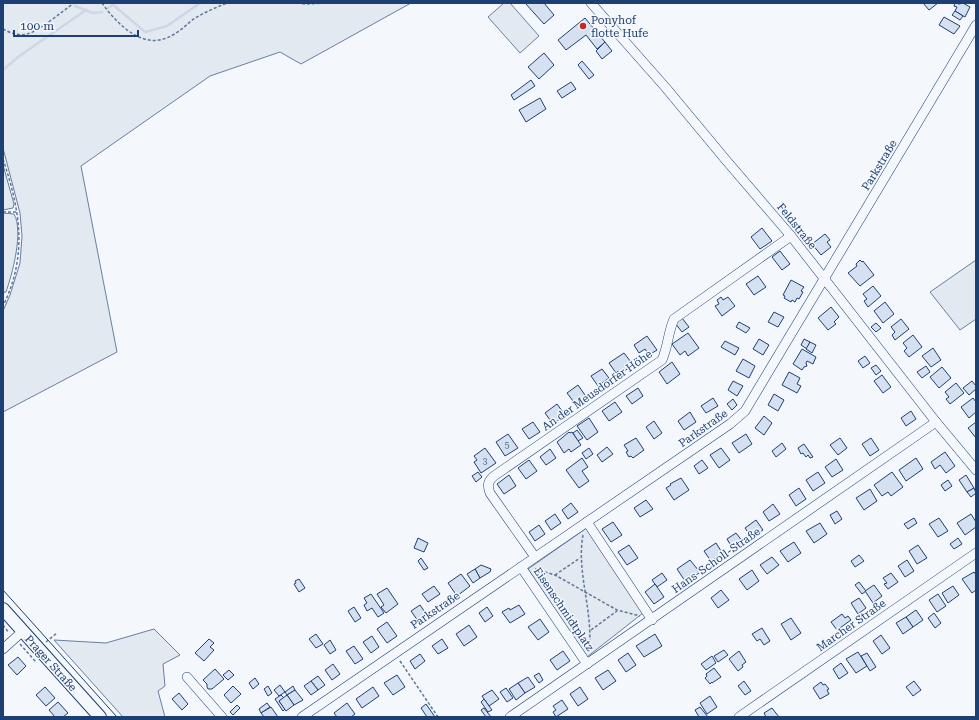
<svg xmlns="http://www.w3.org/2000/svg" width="979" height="720" font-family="'Roboto Serif',serif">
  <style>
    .green { fill: #e3e9f0; stroke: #687fa3 }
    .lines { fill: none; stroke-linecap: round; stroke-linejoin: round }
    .stream { stroke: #cfd7e4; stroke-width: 2.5 }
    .building { fill: #d5e0f0; stroke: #1d3f73 }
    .minor-casing { stroke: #1d3f73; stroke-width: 10 }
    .major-casing { stroke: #1d3f73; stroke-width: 14 }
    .path { stroke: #5e769c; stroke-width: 1.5; stroke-dasharray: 3 2; stroke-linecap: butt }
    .minor { stroke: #f4f7fb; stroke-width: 9 }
    .major { stroke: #f4f7fb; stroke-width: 12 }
    .tram { stroke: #1d3f73; stroke-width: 1 }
    .poi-dot { fill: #c62828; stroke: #f4f7fb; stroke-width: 1.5 }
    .labels { text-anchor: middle; stroke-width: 3; stroke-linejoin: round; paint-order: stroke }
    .number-label { font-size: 9px; fill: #4b6792 }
    .poi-label { font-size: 11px; fill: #1d3f73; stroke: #f4f7fb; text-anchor: start }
    .street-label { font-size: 11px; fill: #1d3f73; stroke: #f4f7fb }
  </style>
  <rect width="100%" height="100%" fill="#f4f7fb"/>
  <g class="green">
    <path d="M3,3H411L301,64L280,52L210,76L81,166L117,352L3,412V311L10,295L20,263L22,236L20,213L3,148Z"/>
    <path d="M504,3H510L539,36L520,53L488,17Z"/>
    <path d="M3,165L14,204L13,208L3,210Z"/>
    <path d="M3,213L14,214C24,231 12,275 6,292H4L3,296Z"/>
    <path d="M976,260V319L960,330L930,292Z"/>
    <path d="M588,527L643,613L587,657L528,569Z"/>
    <path d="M154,629L180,655L163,664L165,686L158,691L165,717H123L54,640L106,643Z"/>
  </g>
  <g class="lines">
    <g class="stream">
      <path d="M111,3L145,32L167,26L200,3"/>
      <path d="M75,6L93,13L102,12"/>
      <path d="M108,8L113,5"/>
      <path d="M3,70L18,57L86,10"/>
    </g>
  </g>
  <g class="building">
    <path d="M525,3H544L554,15L544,24Z"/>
    <path d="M923,3H938L929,10Z"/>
    <path d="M955,3L959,4L963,3L970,7L965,17L955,11L957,7L954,6Z"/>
    <path d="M955,11L963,16L960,20L952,15Z"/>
    <path d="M944,17L960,26L954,34L939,25Z"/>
    <path d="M585,18L605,42L597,49L586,35L566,50L558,40Z"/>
    <path d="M605,42L612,51L602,59L596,51Z"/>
    <path d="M544,53L554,65L539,79L528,67Z"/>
    <path d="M582,61L594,75L589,79L578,65Z"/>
    <path d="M531,80L535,86L514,100L511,95Z"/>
    <path d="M571,82L576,89L562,98L557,91Z"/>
    <path d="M540,98L546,109L526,122L519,110Z"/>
    <path d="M762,228L772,241L760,249L751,237Z"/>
    <path d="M825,234L830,240L827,242L831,247L821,255L812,244Z"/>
    <path d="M780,251L790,264L782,270L772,257Z"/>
    <path d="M860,260L862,262L863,261L874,275L860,286L848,273L857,266L856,264Z"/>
    <path d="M758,276L766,287L754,295L746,284Z"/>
    <path d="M791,280L804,287L801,291L803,292L799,299L797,298L795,302L792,300L791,302L784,298L785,296L783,295Z"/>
    <path d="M873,286L881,296L868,307L864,301L867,299L863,294Z"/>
    <path d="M721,297L723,300L728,297L735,306L722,316L715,306L719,304L717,300Z"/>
    <path d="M885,302L894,314L883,323L874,311Z"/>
    <path d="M831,307L839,317L834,322L836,324L828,330L818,318Z"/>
    <path d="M774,312L784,317L778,327L768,322Z"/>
    <path d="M682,318L689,327L682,332L675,323Z"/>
    <path d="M901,319L909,329L895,340L892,335L895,332L891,327Z"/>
    <path d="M739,322L750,328L746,333L736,327Z"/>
    <path d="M876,323L881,328L876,332L871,327Z"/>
    <path d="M688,333L699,348L688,356L685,351L680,355L672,344Z"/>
    <path d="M913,335L922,347L909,357L904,351L907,348L903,343Z"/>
    <path d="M647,336L657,350L649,355L645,349L639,353L634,345Z"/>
    <path d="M759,339L769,345L763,355L753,349Z"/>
    <path d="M804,339L810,342L807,349L801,345Z"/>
    <path d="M725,341L739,348L735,355L721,347Z"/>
    <path d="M810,342L816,345L812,353L806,349Z"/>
    <path d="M933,348L941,360L931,367L922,356Z"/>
    <path d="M802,349L816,357L813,364L807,361L806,363L807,366L804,367L802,370L793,364Z"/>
    <path d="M624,353L631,362L630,363L632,366L620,374L618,371L616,373L609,363Z"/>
    <path d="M865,356L870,363L863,368L858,361Z"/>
    <path d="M743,359L755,366L749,378L736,371Z"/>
    <path d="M672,362L680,374L667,384L659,372Z"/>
    <path d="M876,365L881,371L876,375L871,368Z"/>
    <path d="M926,366L930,372L922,378L917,372Z"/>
    <path d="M942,367L951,378L939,388L930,377Z"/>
    <path d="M602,369L609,378L598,386L591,376Z"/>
    <path d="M789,372L800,378L797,384L801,386L797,393L782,385Z"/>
    <path d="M882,375L891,387L883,393L874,381Z"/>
    <path d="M733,381L743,386L737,396L728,390Z"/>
    <path d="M972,381L976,386V389L969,395L963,388Z"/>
    <path d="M956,383L964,393L950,404L946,399L949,397L945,392Z"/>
    <path d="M578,385L587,398L576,405L567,393Z"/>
    <path d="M638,388L643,396L632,404L626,396Z"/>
    <path d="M774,394L784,400L778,411L768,405Z"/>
    <path d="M713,398L718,406L706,413L701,406Z"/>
    <path d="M973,398L976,402V412L969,418L961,407Z"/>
    <path d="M733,399L737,405L732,410L727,404Z"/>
    <path d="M615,402L622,412L609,421L602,411Z"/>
    <path d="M557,404L565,415L553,424L545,413Z"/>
    <path d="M911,411L916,419L906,426L901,418Z"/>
    <path d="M690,412L696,422L684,430L678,421Z"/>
    <path d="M764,416L772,423L764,435L755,428Z"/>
    <path d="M589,418L598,432L587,440L577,426Z"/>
    <path d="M654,421L662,433L654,439L646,427Z"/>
    <path d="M533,422L540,432L529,439L522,429Z"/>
    <path d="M976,422V438L968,428Z"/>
    <path d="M577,430L583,438L578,441L573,433Z"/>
    <path d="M569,432L570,433L572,432L581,445L571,452L569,449L564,453L557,442Z"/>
    <path d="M508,434L518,448L505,456L496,442Z"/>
    <path d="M746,434L752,444L739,453L732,443Z"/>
    <path d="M636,438L644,450L633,458L631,456L629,457L626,452L628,451L624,445Z"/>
    <path d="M840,438L847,448L838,455L830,445Z"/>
    <path d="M871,438L879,450L870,456L862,444Z"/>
    <path d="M782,443L786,449L776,457L772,451Z"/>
    <path d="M804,444L813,457L810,458L808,455L806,457L803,453L801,454L798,448Z"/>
    <path d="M607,447L613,454L602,462L597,455Z"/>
    <path d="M485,448L496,463L481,473L474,462L477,460L474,456Z"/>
    <path d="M589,448L593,454L586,459L582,453Z"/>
    <path d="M721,448L730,460L719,468L710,455Z"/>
    <path d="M550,449L556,458L546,465L540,457Z"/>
    <path d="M945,452L955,466L946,473L940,465L935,469L931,462Z"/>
    <path d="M582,458L588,467L582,471L589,481L579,488L566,470Z"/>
    <path d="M916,458L923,469L906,481L899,470Z"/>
    <path d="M836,459L843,470L832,477L825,467Z"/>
    <path d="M529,460L537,471L526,479L518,468Z"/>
    <path d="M702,460L708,468L699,474L694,466Z"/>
    <path d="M478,472L482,477L476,482L472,476Z"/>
    <path d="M818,472L825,483L813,491L806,480Z"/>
    <path d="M892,472L903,487L891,496L888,492L882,496L874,485Z"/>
    <path d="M509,475L516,486L504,494L497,484Z"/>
    <path d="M966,475L974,488L967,492L959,480Z"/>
    <path d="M681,478L689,490L674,500L666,488L671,485L670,484Z"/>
    <path d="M948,480L952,486L945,491L941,485Z"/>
    <path d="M799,488L806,499L796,506L789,495Z"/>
    <path d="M974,488L976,493L971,497L967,492Z"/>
    <path d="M870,489L877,501L864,510L856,498Z"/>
    <path d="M646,500L653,509L640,517L634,508Z"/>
    <path d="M571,503L578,512L568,519L562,510Z"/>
    <path d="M773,504L780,514L769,521L763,512Z"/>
    <path d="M837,511L842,519L835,524L830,515Z"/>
    <path d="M555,514L561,523L551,530L545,521Z"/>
    <path d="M971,514L976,522V527L965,535L957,523Z"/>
    <path d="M914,518L917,523L908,529L904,524Z"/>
    <path d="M939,518L948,531L938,537L929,524Z"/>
    <path d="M756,520L763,530L752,538L745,528Z"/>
    <path d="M613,522L622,535L611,542L602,529Z"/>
    <path d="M820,523L827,534L814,543L806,531Z"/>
    <path d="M539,525L545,534L535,541L529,532Z"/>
    <path d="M736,533L743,542L733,549L727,539Z"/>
    <path d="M418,538L428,543L424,552L414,548Z"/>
    <path d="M958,538L962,544L954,549L950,544Z"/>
    <path d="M794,542L801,553L788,562L780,551Z"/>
    <path d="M716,543L723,554L711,561L704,551Z"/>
    <path d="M629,545L638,558L627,565L618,552Z"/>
    <path d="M918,545L927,558L917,564L909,551Z"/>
    <path d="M859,555L864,561L855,567L851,561Z"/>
    <path d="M772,557L779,565L767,574L760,565Z"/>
    <path d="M421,558L428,568L424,570L418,561Z"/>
    <path d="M690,560L699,571L685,581L677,569Z"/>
    <path d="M907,560L914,571L905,577L898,566Z"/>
    <path d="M481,565L491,569L490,572L480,578L475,569Z"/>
    <path d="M475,569L480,578L473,583L467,574Z"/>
    <path d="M752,570L759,581L747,590L739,579Z"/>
    <path d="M974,572L976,575V590L972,593L962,579Z"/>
    <path d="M662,573L667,580L657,587L652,580Z"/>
    <path d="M891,573L898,582L888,589L884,584L887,583L883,578Z"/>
    <path d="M461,574L470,586L457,596L448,583Z"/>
    <path d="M299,579L305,588L299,592L294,584L296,583L295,581Z"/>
    <path d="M859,582L866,591L862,594L855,585Z"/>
    <path d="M655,584L664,597L654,604L645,592Z"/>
    <path d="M874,585L882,596L873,603L865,591Z"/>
    <path d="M434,586L440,594L428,602L422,594Z"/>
    <path d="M953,586L959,595L948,603L942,593Z"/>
    <path d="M387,588L398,604L386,613L381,607L384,605L377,594Z"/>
    <path d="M721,590L729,600L718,608L711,598Z"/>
    <path d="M371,594L384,613L378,617L372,608L367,611L364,605L367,603L364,598Z"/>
    <path d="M938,594L946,606L937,612L929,600Z"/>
    <path d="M859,598L866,608L858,614L851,603Z"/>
    <path d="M420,605L427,615L418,621L411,611Z"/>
    <path d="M519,605L525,614L510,623L502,612L509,608L510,610Z"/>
    <path d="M354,607L361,618L355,622L348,611Z"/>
    <path d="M487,607L493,616L485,622L479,613Z"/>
    <path d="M916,610L923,620L913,627L906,617Z"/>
    <path d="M934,613L941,623L935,628L928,618Z"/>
    <path d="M842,614L845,618L848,616L851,620L837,630L831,622Z"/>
    <path d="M906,617L913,627L903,634L896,623Z"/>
    <path d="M791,618L801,633L791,640L781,624Z"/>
    <path d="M540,619L549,632L538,640L528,627Z"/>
    <path d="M387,622L397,636L387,643L377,629Z"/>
    <path d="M469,625L477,637L464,646L456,634Z"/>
    <path d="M762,628L770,641L764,645L760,639L757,641L752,634Z"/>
    <path d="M316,634L323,644L316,648L309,639Z"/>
    <path d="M655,634L662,646L644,657L636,646Z"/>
    <path d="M881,635L890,648L882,654L873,641Z"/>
    <path d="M372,636L379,647L371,653L363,642Z"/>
    <path d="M209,639L214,643L210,647L214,650L204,661L195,653Z"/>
    <path d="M442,639L448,648L438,654L432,646Z"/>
    <path d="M330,640L336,650L330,654L324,645Z"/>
    <path d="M354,646L363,659L355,664L346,651Z"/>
    <path d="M724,650L728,655L718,662L714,656Z"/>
    <path d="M563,651L570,661L557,670L550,660Z"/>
    <path d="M739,651L746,662L742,665L743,667L738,671L729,659Z"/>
    <path d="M858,652L867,666L856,673L846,659Z"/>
    <path d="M628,653L636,665L626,672L618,660Z"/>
    <path d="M867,653L876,667L870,671L861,656Z"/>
    <path d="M420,654L425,661L415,669L410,661Z"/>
    <path d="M712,656L716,663L706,670L701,664Z"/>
    <path d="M18,657L26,666L17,675L8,665Z"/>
    <path d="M841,663L848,673L839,679L833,669Z"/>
    <path d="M333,664L340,674L332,680L325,670Z"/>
    <path d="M714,668L721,677L712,683V682L710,684L705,678L707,676L706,674Z"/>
    <path d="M215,669L224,679L212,689H208L207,687V684L203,680Z"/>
    <path d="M229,670L234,675L228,680L223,675Z"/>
    <path d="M608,670L616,681L603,690L595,678Z"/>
    <path d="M539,673L543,680L539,683L534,676Z"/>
    <path d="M397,675L405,687L393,695L384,683Z"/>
    <path d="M318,676L325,685L318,690L311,681Z"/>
    <path d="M528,677L535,687L525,693L518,683Z"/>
    <path d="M255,678L259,684L253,689L249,683Z"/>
    <path d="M311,681L318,690L311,695L304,686Z"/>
    <path d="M744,681L751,691L745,695L738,686Z"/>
    <path d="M914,681L921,690L913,696L906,687Z"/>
    <path d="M821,682L823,685L825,684L829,689L827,690L829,694L820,699L813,688Z"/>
    <path d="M518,683L525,693L516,700L509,689Z"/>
    <path d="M280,685L285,692L279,696L274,690Z"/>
    <path d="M233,686L241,694L231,703L224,695Z"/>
    <path d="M268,686L272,693L268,696L264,689Z"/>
    <path d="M293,686L295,690L287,695L285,692Z"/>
    <path d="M45,687L55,698L46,706L36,695Z"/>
    <path d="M373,687L379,696L362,708L356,699Z"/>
    <path d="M580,687L588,699L578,706L570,694Z"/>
    <path d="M506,688L513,698L507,702L500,692Z"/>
    <path d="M295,690L303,700L294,705L287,695Z"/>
    <path d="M492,690L499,699L489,706L482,696Z"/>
    <path d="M179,693L188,704L182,710L172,699Z"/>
    <path d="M281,695L284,698L279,701L285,709L283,711L275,699Z"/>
    <path d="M287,695L294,705L286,711L279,701Z"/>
    <path d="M710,696L717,707L707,714L700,703Z"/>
    <path d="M484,699L492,710L488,712L481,702Z"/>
    <path d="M562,700L568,709L556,717L553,712L556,710L553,706Z"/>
    <path d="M58,702L68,713L63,717H55L49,710Z"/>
    <path d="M267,703L270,707L261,713L259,709Z"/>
    <path d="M347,703L355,714L351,717H337L334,713Z"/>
    <path d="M426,704L435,717H427L421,708Z"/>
    <path d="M237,705L240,708L233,715L230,712Z"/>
    <path d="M271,707L278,717H264L261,713Z"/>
    <path d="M700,707L708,717H699L695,710Z"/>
    <path d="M484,708L491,717H486L481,710Z"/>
    <path d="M772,708L779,717H766L764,713Z"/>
  </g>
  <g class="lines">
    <defs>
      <g id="minor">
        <path d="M591,3L666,88L725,159L791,236L936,422L976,470"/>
        <path d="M587,522L652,620"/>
        <path d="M535,557L490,493C487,485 488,481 494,476L662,360C668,347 668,332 674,319L791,236"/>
        <path d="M521,567L587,664"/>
        <path d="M3,649L23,631"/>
        <path d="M187,677L222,717"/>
        <path d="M302,717L730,424L745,411L976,25"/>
        <path d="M510,717L936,422"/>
        <path d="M739,717L976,553"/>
      </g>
      <path id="major" d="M3,609L100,717"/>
    </defs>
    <use href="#minor" class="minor-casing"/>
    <use href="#major" class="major-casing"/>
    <g class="path">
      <path d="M102,3C114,20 136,44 159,40C172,38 182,29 191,21C202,13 215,8 227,3"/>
      <path d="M297,3L305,4L325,3"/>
      <path d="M3,29C10,33 18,36 27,34C39,31 63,11 74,3"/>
      <path d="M3,159C20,210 28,255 3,306"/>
      <path d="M3,212H17"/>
      <path d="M583,535C576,573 594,612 589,652"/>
      <path d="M535,569L555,575L617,610L640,616"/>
      <path d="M555,575L580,558"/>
      <path d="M3,625L9,633"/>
      <path d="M591,630L617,611"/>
      <path d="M46,642L57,633"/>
      <path d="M20,644L36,662"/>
      <path d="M400,661L438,717"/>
    </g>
    <use href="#minor" class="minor"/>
    <use href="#major" class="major"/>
    <path class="tram" d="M3,590L117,717"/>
  </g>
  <circle class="poi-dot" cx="583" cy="26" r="4"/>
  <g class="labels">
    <g class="number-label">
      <text x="507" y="448">5</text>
      <text x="485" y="464">3</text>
    </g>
    <g class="poi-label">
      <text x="591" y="24">Ponyhof<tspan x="591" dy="13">flotte Hufe</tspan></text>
    </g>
    <g class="street-label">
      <text transform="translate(879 165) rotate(-59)" y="4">Parkstraße</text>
      <text transform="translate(797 226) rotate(51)" y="4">Feldstraße</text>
      <text transform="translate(597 390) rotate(-35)" y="4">An der Meusdorfer Höhe</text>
      <text transform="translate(703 428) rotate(-35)" y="4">Parkstraße</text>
      <text transform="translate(716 560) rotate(-35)" y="4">Hans-Scholl-Straße</text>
      <text transform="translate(564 609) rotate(56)" y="4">Eisenschmidtplatz</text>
      <text transform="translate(435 610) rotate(-34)" y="4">Parkstraße</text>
      <text transform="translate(851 625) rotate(-35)" y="4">Marcher Straße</text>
      <text transform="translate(51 663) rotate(48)" y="4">Prager Straße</text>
    </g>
  </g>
  <rect width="979" height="720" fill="none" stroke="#1d3f73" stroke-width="8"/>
  <path d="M14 30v6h124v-6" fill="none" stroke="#1d3f73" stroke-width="2"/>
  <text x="20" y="30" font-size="12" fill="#1d3f73" stroke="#f4f7fb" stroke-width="3" paint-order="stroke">100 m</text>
</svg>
